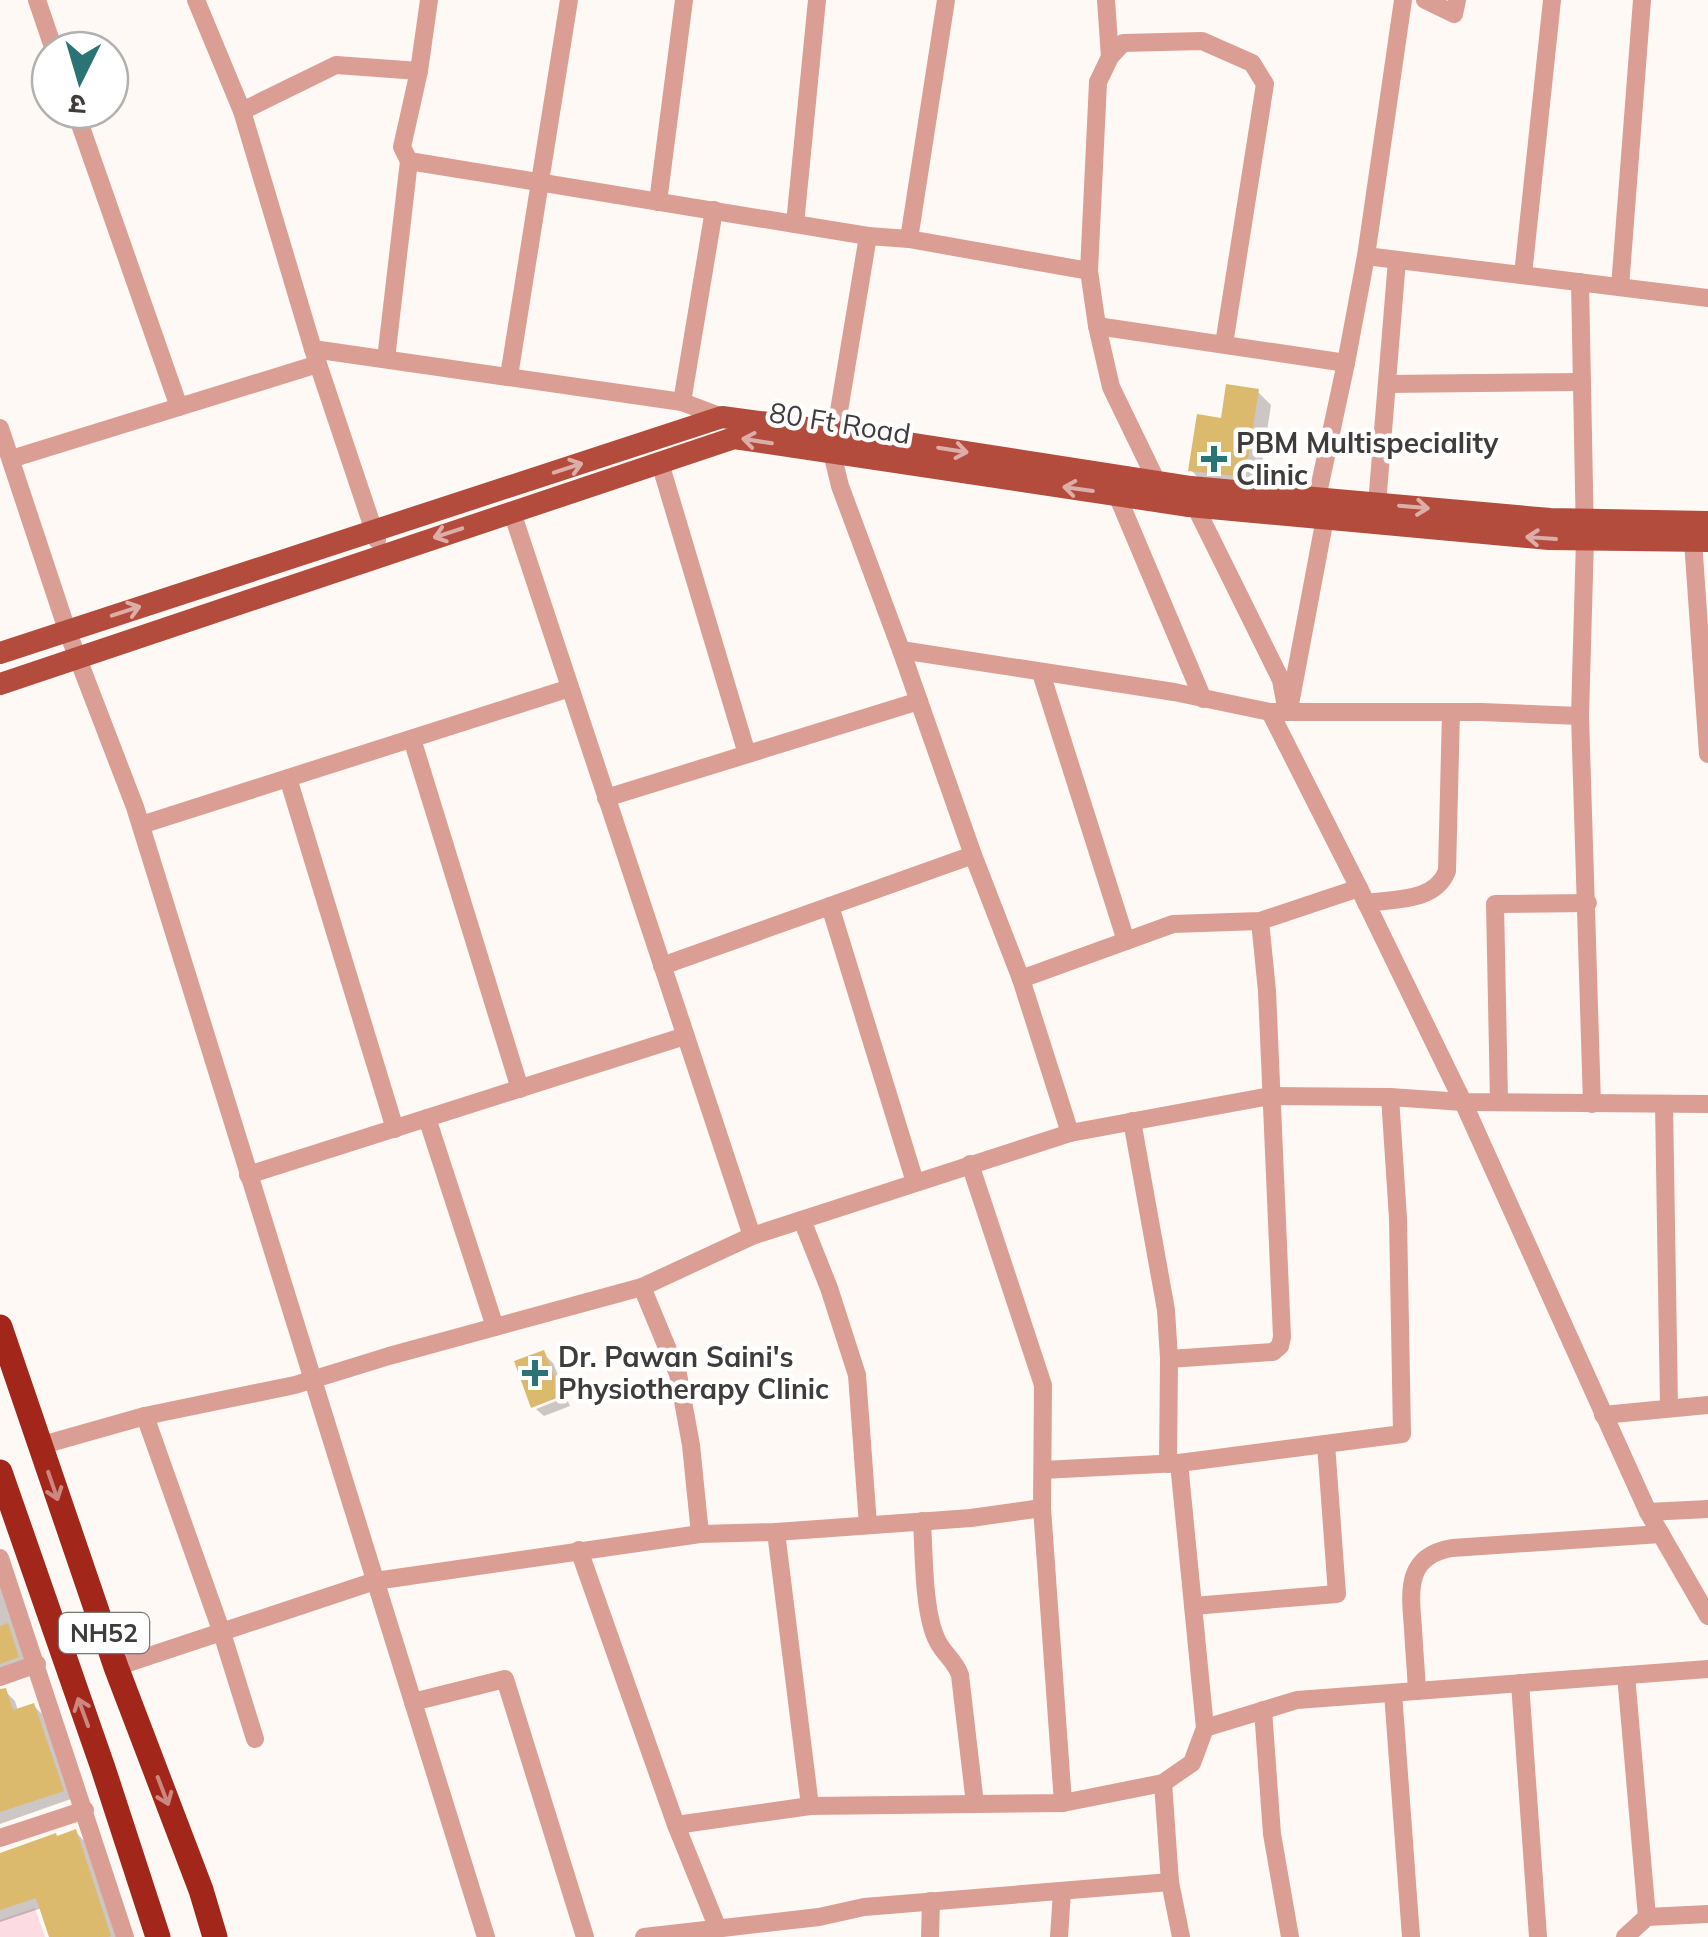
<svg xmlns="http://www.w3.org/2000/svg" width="1708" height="1937" font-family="Mulish,'Noto Sans Devanagari',sans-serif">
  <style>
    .green { fill: #fcdbe3 }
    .shadow { fill: #0003 }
    .building { fill: #dbba6e }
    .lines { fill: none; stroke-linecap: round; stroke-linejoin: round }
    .minor { stroke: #da9e94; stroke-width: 18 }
    .major { stroke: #b34c3d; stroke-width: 22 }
    .highway { stroke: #a22619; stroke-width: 25 }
    .oneway { stroke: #ddaea8 }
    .oneway2 { stroke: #cc8880 }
    .poi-dot { fill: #2a7476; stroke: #fff; stroke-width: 4 }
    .labels { text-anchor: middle; stroke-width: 9; stroke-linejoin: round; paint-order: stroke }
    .shield { fill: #fff; stroke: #797676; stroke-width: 2.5 }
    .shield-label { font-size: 25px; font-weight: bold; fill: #3f3c3b }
    .street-label { font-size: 28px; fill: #3f3c3b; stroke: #fff }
    .poi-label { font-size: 28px; font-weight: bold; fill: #3f3c3b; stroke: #fff; text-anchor: start }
  </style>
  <rect width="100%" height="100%" fill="#fff9f5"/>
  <path class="green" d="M35,1908L45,1937H0V1920Z"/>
  <g class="shadow">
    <path d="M1257,391L1271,405L1258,489L1204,484L1191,470L1223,421Z"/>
    <path d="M543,1353L553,1363L565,1392L535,1403V1408L534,1406Z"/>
    <path d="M566,1397L570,1406L544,1416L536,1409Z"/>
    <path d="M0,1585L27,1666L0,1677Z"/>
    <path d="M6,1692L15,1701L18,1711L33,1705L42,1714L71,1799L0,1824V1694Z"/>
    <path d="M76,1832L84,1841L116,1937H52L42,1908L0,1922V1855Z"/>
  </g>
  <g class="building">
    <path d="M1226,384L1259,389L1245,477L1188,471L1197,414L1221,418Z"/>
    <path d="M544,1350L562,1396L531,1408L514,1361Z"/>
    <path d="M8,1623L19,1657L0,1664V1626Z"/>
    <path d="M6,1688L13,1710L34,1703L64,1791L0,1812V1689Z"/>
    <path d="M76,1829L111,1936L108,1937H49L36,1898L0,1910V1853L56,1833L57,1836Z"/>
  </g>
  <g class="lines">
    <g class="minor">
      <path d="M37,0L54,50"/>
      <path d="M196,0L242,111L313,349L377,540"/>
      <path d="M429,0L419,71L402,147L409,161L868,236L909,239L1089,271"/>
      <path d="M1106,0L1110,57"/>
      <path d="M1425,0L1454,14L1457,0"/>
      <path d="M75,110L179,407"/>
      <path d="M242,111L336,65L419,71"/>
      <path d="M658,202L684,0"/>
      <path d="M795,224L817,0"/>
      <path d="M868,236L832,453L840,486L901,650L973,855L1021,979L1070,1133"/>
      <path d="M909,239L946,0"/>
      <path d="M1366,256L1708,298"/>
      <path d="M1523,275L1552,0"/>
      <path d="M1580,282L1585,539L1580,716L1592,1104"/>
      <path d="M1620,287L1642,0"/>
      <path d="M1097,326L1346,363"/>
      <path d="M313,349L682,402L722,417"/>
      <path d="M386,359L409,161"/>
      <path d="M509,376L569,0"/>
      <path d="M1387,384L1581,382"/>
      <path d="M682,402L714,210"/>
      <path d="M0,428L67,630L135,807L486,1937"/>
      <path d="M11,459L318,364"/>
      <path d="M660,463L747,754"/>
      <path d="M1157,482L1111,387L1097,326L1089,271L1098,82L1110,57L1123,43L1202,41L1252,63L1265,84L1224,344"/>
      <path d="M1117,495L1203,699"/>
      <path d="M1317,498L1346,363L1366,256L1403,0"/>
      <path d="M1377,504L1397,260"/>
      <path d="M1195,506L1281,680L1287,712"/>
      <path d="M512,512L752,1236"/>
      <path d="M1693,541L1708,754"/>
      <path d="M901,650L1174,692L1270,712H1481L1580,716"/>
      <path d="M1041,673L1126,941"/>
      <path d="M1290,704L1325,518"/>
      <path d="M1270,712L1359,888L1463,1102L1648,1512L1708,1616"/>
      <path d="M412,739L520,1089"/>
      <path d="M288,778L395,1129"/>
      <path d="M606,798L919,701"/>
      <path d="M141,825L570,688"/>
      <path d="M1366,903C1395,899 1435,902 1447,871L1451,712"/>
      <path d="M830,906L915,1182"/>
      <path d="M662,966L973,855"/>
      <path d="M1021,979L1173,924L1260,921L1359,888"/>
      <path d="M1499,1101L1495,904L1588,903"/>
      <path d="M1664,1104L1669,1407"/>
      <path d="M427,1118L495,1327"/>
      <path d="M1132,1121L1166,1310L1169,1359L1168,1464"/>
      <path d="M970,1164L1043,1385L1042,1508L1063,1803"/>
      <path d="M248,1175L685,1036"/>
      <path d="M802,1220L829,1288L857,1375L868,1525"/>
      <path d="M642,1287L678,1374L691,1445L700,1534"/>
      <path d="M1169,1359L1273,1352L1280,1346L1282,1337L1267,991L1260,921"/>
      <path d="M1603,1415L1708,1405"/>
      <path d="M145,1416L222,1633L255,1739"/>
      <path d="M39,1446L145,1416L295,1385L389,1356L642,1287L752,1236L1070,1133L1270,1096L1390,1097L1463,1102L1708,1104"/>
      <path d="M1179,1463L1402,1434L1398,1218L1390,1097"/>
      <path d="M1648,1512L1708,1509"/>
      <path d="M922,1521C924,1552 923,1615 938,1642C944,1654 955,1661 960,1675L975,1804"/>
      <path d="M776,1532L810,1806"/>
      <path d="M579,1550L676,1825L718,1929"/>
      <path d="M0,1558L125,1937"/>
      <path d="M1193,1606L1337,1594L1326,1444"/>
      <path d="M116,1667L375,1581L700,1534L776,1532L971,1518L1042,1508"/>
      <path d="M1626,1675L1647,1917"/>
      <path d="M0,1677L37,1664"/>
      <path d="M1520,1683L1538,1937"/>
      <path d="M1417,1691C1416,1670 1414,1649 1413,1628C1410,1591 1405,1556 1452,1548L1661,1534"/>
      <path d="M1393,1693L1411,1937"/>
      <path d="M413,1702L505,1679L585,1937"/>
      <path d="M1263,1710L1272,1834L1290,1937"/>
      <path d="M1205,1728L1297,1700L1708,1669"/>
      <path d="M1163,1783L1170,1882L1181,1937"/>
      <path d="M676,1825L810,1806L1063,1803L1163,1783L1192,1763L1205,1728L1179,1463L1043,1470"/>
      <path d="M0,1838L85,1810"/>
      <path d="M644,1937L819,1917L864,1907L1170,1882"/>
      <path d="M930,1937L931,1901"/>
      <path d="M1059,1937L1062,1891"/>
      <path d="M1625,1937L1647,1917L1708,1914"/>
    </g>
    <g class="major">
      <path d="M0,653L722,417L837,432L1191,487L1550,519L1708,522"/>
      <path d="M0,684L734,438L1189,506L1549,539L1708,541"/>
    </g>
    <g class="highway">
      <path d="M0,1327L116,1667L201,1890L215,1937"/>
      <path d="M0,1472L103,1768L158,1937"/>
    </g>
  </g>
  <defs><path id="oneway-shaft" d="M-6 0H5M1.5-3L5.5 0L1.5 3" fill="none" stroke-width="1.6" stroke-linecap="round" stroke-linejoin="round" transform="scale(2.5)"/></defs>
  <g class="oneway">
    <use href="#oneway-shaft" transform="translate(757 441) rotate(-171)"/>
    <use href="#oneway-shaft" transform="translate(953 450) rotate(9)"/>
    <use href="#oneway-shaft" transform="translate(568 468) rotate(-18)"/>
    <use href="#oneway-shaft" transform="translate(1078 489) rotate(-172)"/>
    <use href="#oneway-shaft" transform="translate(1414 507) rotate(5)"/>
    <use href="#oneway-shaft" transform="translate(448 533) rotate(162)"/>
    <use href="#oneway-shaft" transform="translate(1541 538) rotate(-176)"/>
    <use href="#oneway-shaft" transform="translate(126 611) rotate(-18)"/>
  </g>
  <g class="oneway2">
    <use href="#oneway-shaft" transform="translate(53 1486) rotate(71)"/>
    <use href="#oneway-shaft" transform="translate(83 1712) rotate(-110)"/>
    <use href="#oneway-shaft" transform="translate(163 1791) rotate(69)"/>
  </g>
  <g class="poi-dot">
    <path d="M1209 444h10v10h10v10h-10v10h-10v-10h-10v-10h10z"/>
    <path d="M530 1358h10v10h10v10h-10v10h-10v-10h-10v-10h10z"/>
  </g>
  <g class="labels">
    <rect class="shield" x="59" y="1613" width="90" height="40" rx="8"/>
    <g class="shield-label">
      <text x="104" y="1642">NH52</text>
    </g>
    <g class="street-label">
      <text transform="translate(840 423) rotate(9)" y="10">80 Ft Road</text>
    </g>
    <g class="poi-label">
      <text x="1236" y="453">PBM Multispeciality<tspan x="1236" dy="32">Clinic</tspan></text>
      <text x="558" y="1367">Dr. Pawan Saini's<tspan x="558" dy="32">Physiotherapy Clinic</tspan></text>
    </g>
  </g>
  <g transform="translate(80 80) rotate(185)"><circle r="48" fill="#ffffff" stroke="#b2b1b1" stroke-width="2.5"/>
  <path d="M0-8L18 38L0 25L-18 38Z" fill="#2a7476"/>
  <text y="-15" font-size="28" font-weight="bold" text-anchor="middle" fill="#3f3c3b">उ</text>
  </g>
</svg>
